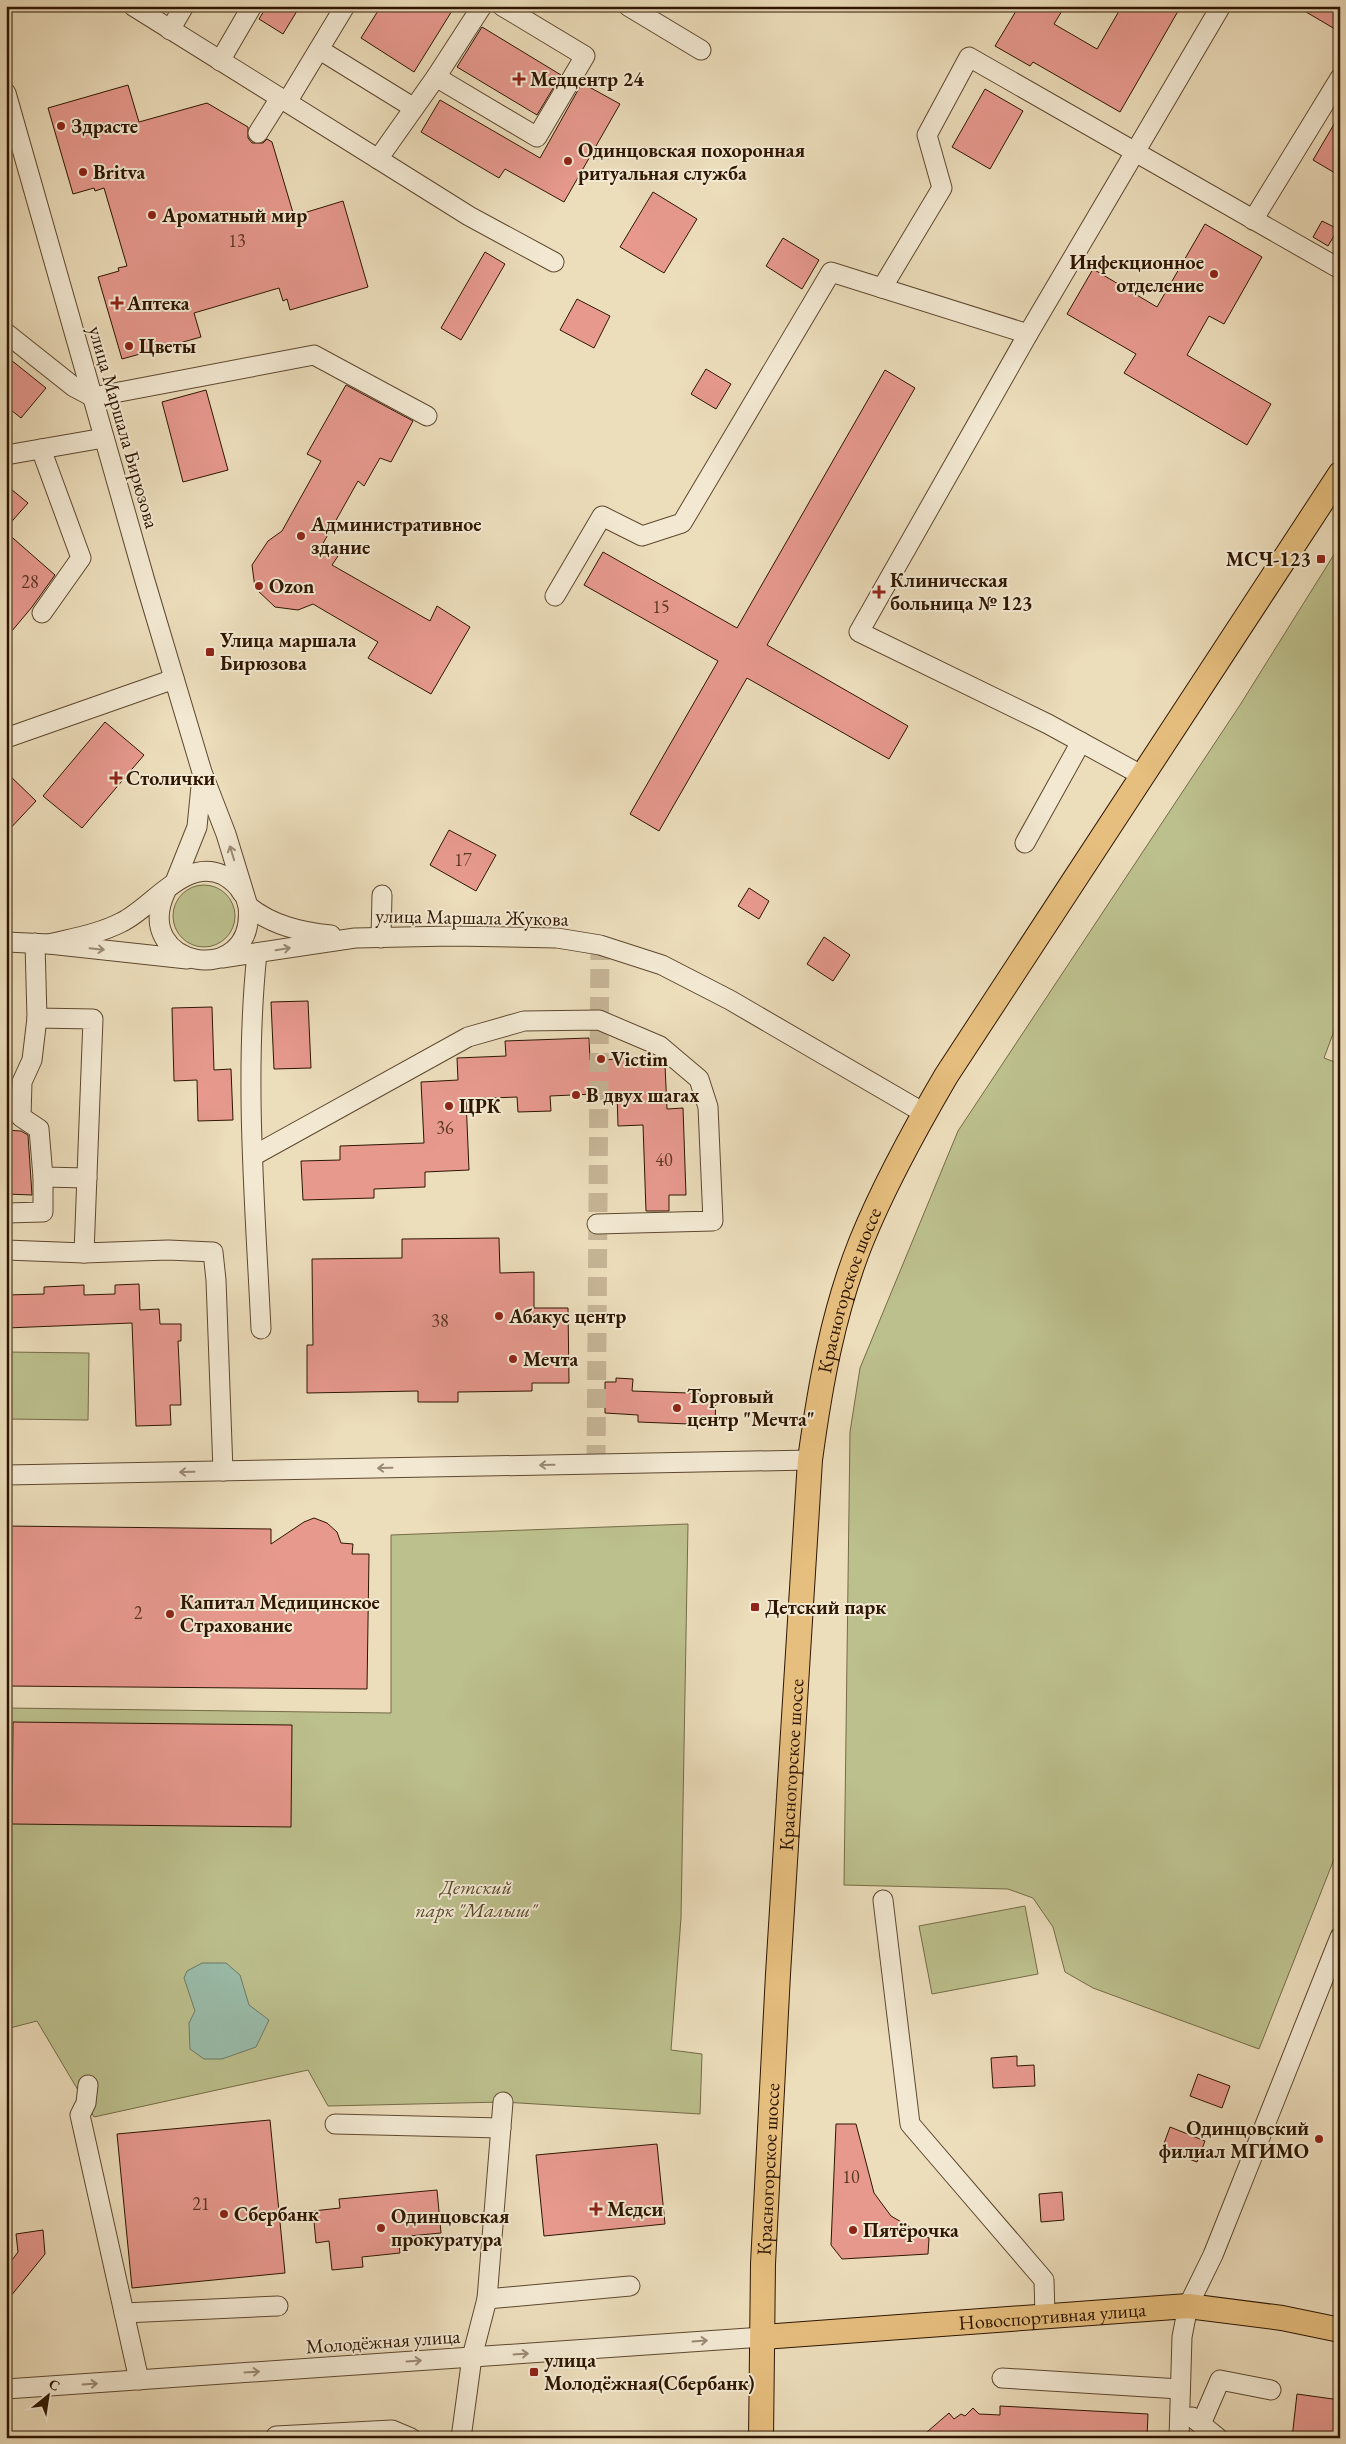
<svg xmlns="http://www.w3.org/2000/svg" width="1346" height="2444" font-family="'EB Garamond',serif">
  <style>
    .green { fill: #bcc08d; stroke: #756b46 }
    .water { fill: #9abdab; stroke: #6f7a67 }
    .building { fill: #e7998e; stroke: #2e1600 }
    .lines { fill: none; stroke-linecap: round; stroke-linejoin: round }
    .minor-tunnel { stroke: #c6b596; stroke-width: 19; stroke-dasharray: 19 9; stroke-linecap: butt }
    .minor-casing { stroke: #5e482f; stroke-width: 21 }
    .major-casing { stroke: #2e1600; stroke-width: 26 }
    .minor { stroke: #f3e9d3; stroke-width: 19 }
    .major { stroke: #e6be7e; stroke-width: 24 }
    .oneway { stroke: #9a8a74 }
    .poi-dot { fill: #8f2418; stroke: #f3e9d3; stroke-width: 2 }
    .labels { text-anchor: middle; stroke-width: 4; stroke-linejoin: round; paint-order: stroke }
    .number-label { font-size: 18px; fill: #5c3724 }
    .poi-label { font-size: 20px; font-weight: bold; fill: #2e1600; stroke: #f3e9d3; text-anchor: start }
    .street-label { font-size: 20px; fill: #2e1600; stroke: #f3e9d3 }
    .park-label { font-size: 20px; font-style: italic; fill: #59492a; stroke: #f3e9d3 }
  </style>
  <rect width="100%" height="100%" fill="#ecddbb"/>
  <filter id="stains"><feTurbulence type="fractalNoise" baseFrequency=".004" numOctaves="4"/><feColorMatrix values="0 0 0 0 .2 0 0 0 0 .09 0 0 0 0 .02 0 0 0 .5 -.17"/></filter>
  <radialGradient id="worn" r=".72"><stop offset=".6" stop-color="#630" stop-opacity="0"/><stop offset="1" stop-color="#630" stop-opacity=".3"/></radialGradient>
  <g class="green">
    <path d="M1340,545V1015L1324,1058L1340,1064V1844L1259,2049L1093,1988L1065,1972L1053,1927L1033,1898L1008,1889L844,1885L850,1432L860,1368L958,1131L1240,705Z"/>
    <circle cx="204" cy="916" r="31"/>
    <path d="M6,1352L89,1353L88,1420L6,1419Z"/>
    <path d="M688,1524L681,1918L671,2050L702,2054L700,2114L503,2102L328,2106L308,2070L94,2117L37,2021L6,2029V1708L391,1713V1535Z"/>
    <path d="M1025,1906L1038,1974L932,1994L919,1926Z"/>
  </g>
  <path class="water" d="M202,1963H226L240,1975L249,2005L269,2020L256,2047L222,2059H204L190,2049L189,2023L195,2011L184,1978L187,1971Z"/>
  <g class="building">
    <path d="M267,6H300L283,34L259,19Z"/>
    <path d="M381,6H455L414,72L361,38Z"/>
    <path d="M1019,6H1065L1054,24L1097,49L1122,6H1181L1120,112L1033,62L1030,66L995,46Z"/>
    <path d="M1296,6H1340V32Z"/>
    <path d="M482,27L561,75L537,115L457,67Z"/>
    <path d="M582,83L620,104L564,202L505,169L499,178L421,132L440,100L540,158Z"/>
    <path d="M128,85L139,122L207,103L248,127V138L252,143H263L267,139L272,142L294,216L343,201L368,287L290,310L287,299L283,301L279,288L194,313L201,337L122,359L98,277L119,271L118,268L127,266L104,188L95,191L94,188L73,194L48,108Z"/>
    <path d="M985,89L1023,111L990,169L952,147Z"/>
    <path d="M1340,114V176L1313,160Z"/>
    <path d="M653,192L697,219L664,273L620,247Z"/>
    <path d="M1322,221L1338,229L1328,246L1313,237Z"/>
    <path d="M1205,224L1262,257L1224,324L1209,316L1187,355L1271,404L1247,445L1124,373L1136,354L1067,314L1093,269L1157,307Z"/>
    <path d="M783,238L819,260L802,289L766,266Z"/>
    <path d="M485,252L505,264L461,340L441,328Z"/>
    <path d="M577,299L610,316L594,348L560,330Z"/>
    <path d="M6,356L46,388L21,418L6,406Z"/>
    <path d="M706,369L731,384L716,409L691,394Z"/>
    <path d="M885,370L915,388L767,645L908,726L889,759L747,678L659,831L630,814L718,661L584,585L603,552L737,628Z"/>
    <path d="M346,385L413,421L391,462L380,458L364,486L358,481L321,547L338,556L332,565L430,621L437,606L470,627L431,694L368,658L378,642L313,604L298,610L275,607L255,588L252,565L268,541L282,531L321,461L307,454Z"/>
    <path d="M206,390L228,470L183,482L162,402Z"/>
    <path d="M6,485L28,503L6,528Z"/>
    <path d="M6,532L55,575L32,607L6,638Z"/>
    <path d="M105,722L144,755L82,828L43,796Z"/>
    <path d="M6,772L36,801L6,833Z"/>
    <path d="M449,830L496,855L476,891L430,865Z"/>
    <path d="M749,888L769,901L759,919L738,906Z"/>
    <path d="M824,937L850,955L833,981L807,964Z"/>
    <path d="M308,1001L311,1068L274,1069L271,1002Z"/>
    <path d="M212,1007L214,1070L231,1069L233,1120L198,1121L197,1080L174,1081L172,1008Z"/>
    <path d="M589,1038L590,1060L656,1058L665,1065L667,1109L683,1108L686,1195H669V1211H646L643,1125L618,1126L617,1093L550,1096L551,1111L518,1112L517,1097L466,1099L469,1170L425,1172V1187L374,1189V1198L303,1200L301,1161L340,1160V1146L424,1143L421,1082L458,1080L457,1058L506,1056L505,1041Z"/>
    <path d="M6,1130L21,1131L28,1135L32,1195L6,1194Z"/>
    <path d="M499,1238L500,1273L534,1272V1308H568L569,1383H532V1391L458,1392V1402H418V1391L307,1393V1345H313L312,1259L402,1258V1239Z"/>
    <path d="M139,1284L140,1310L159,1309L160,1324H181V1341H178L181,1405H170L171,1425L136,1426L132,1323L6,1328V1295L44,1294V1287L84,1285V1295L115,1294V1285Z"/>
    <path d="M616,1378L633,1379L632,1391L716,1394L715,1425L638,1422V1415L605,1413V1382H616Z"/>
    <path d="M314,1518L327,1523L337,1532L341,1543L353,1544L352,1554H369L367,1689L6,1686V1526L271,1529V1544L304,1522Z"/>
    <path d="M13,1722L292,1725L291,1827L12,1824Z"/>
    <path d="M1017,2056V2066L1034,2065L1035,2086L993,2088L991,2058Z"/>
    <path d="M1198,2074L1230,2086L1222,2108L1190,2096Z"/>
    <path d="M270,2120L285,2273L132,2288L117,2134Z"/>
    <path d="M836,2124H856L874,2193L891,2216L929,2238L928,2254L842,2259L831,2245Z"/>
    <path d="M1170,2127L1205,2141L1197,2162L1162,2149Z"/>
    <path d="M657,2144L665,2224L544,2236L536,2155Z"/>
    <path d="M437,2190L441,2233L398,2237L400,2253L362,2257L363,2267L332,2270L329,2241L316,2243L313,2211L340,2208L339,2199Z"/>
    <path d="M1062,2192L1064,2220L1041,2222L1039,2194Z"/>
    <path d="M43,2230L45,2254L6,2302V2268L18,2252L16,2234Z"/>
    <path d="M1297,2394L1340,2400V2438H1292Z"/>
    <path d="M1000,2406L1148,2414L1147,2438H920L949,2413L954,2419L961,2414L965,2416L973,2408L979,2414L1000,2415Z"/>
  </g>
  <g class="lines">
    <path class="minor-tunnel" d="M596,1464L600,945"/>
    <defs>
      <g id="minor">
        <path d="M133,6L378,159L436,77L482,6"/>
        <path d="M628,6L701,50"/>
        <path d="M170,30L184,6"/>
        <path d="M320,50L414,108"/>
        <path d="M220,61L252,6"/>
        <path d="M436,77L537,137L585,56L502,6"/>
        <path d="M6,93L145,581L202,772L226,834L248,906C257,990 129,969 166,891"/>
        <path d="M287,102L345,6"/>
        <path d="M258,133L280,98"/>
        <path d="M378,159L469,216L554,262"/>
        <path d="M1253,220L1340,78"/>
        <path d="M882,288L942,188L927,135L969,57L1340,269"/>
        <path d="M6,333L74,387L93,397L314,355L427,416"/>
        <path d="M41,449L81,558L42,613"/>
        <path d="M6,455L104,438"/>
        <path d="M555,596L602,516L642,536L682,523L831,272L1028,334"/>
        <path d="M6,738L174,679"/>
        <path d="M1143,776L1048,724L859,632L1028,334L1221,6"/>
        <path d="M1025,843L1081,742"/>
        <path d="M175,882L197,827L202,776"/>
        <path d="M248,906C272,925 300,932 331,935"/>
        <path d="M381,938L382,895"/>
        <path d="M6,942L49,944L187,959"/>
        <path d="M35,943L37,1018L93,1019L84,1253L168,1250L213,1252L216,1280L223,1471"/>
        <path d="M49,944C73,938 99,934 122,922C153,907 185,857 223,875C230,879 238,885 242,893"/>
        <path d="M257,953C244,1077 255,1204 261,1329"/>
        <path d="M222,958L355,938L453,936L557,938L600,945L662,965L730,1000L924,1113"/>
        <path d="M37,1018L32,1060L22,1082L21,1117L39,1129L43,1177L87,1178"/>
        <path d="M253,1156L468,1037L524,1021L599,1020L660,1046L699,1079L708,1107L713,1221L597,1224"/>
        <path d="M6,1213L43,1212V1177"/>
        <path d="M6,1250L84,1253"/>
        <path d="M6,1475L810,1460"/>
        <path d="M883,1900L910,2124L1044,2280L1045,2316"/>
        <path d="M88,2085L86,2103L80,2115L139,2380"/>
        <path d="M335,2124L501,2128"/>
        <path d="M487,2299L503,2102"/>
        <path d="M124,2313L278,2306"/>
        <path d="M1002,2378L1180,2389"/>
        <path d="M6,2389L763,2337"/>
        <path d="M1192,2417L1218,2438"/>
        <path d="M1201,2424L1220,2380L1271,2390"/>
        <path d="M276,2436L392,2430L411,2438"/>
        <path d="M461,2438L472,2357L487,2299L630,2286"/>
        <path d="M1179,2438L1182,2337L1188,2306L1213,2255L1340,1937"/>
      </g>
      <g id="major">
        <path id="s1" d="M763,2337L1188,2306L1282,2318L1340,2330"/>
        <path id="s2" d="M761,2438L763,2264L778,1974L810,1460C820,1386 833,1312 861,1242C884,1185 915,1129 946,1076L1340,474"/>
      </g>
    </defs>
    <use href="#minor" class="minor-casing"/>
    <use href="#major" class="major-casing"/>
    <use href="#minor" class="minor"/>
    <use href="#major" class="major"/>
  </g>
  <defs><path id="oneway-shaft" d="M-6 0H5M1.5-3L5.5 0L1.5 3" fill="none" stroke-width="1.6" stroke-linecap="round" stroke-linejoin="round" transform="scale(1.25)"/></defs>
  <g class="oneway">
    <use href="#oneway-shaft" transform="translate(232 853) rotate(-107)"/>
    <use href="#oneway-shaft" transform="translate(97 949) rotate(6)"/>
    <use href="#oneway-shaft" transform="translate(283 949) rotate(-9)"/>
    <use href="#oneway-shaft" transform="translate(547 1465) rotate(179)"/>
    <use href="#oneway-shaft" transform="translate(385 1468) rotate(179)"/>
    <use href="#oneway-shaft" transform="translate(187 1472) rotate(179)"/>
    <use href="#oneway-shaft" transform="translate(700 2341) rotate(-4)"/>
    <use href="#oneway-shaft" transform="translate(521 2354) rotate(-4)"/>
    <use href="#oneway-shaft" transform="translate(414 2361) rotate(-4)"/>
    <use href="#oneway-shaft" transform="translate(252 2372) rotate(-4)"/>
    <use href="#oneway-shaft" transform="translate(90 2384) rotate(-4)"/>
  </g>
  <g class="poi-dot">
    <path d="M516.5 71.5h5v5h5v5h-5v5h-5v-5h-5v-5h5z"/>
    <circle cx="61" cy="126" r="5"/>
    <circle cx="568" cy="161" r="5"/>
    <circle cx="83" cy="172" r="5"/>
    <circle cx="152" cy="215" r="5"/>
    <circle cx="1214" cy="274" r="5"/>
    <path d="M114.5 295.5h5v5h5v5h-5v5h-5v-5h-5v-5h5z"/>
    <circle cx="129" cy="346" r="5"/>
    <circle cx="301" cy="536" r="5"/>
    <rect x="1316" y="554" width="10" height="10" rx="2.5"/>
    <circle cx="259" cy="586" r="5"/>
    <path d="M876.5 584.5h5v5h5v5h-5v5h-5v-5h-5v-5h5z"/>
    <rect x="205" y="647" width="10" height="10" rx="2.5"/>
    <path d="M113.5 770.5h5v5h5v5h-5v5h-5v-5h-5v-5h5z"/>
    <circle cx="601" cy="1059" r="5"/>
    <circle cx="576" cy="1095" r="5"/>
    <circle cx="449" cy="1106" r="5"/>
    <circle cx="499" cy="1316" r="5"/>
    <circle cx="513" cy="1359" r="5"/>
    <circle cx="677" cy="1408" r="5"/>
    <rect x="750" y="1602" width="10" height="10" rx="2.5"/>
    <circle cx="170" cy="1614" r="5"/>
    <circle cx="1319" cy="2139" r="5"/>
    <path d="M593.5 2201.5h5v5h5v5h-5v5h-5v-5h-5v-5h5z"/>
    <circle cx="224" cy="2214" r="5"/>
    <circle cx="381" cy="2228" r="5"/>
    <circle cx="853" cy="2230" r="5"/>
    <rect x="529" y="2367" width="10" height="10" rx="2.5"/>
  </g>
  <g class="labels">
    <g class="number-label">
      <text x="237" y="247">13</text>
      <text x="30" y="588">28</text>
      <text x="661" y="613">15</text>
      <text x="463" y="866">17</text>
      <text x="445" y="1134">36</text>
      <text x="664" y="1166">40</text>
      <text x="440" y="1327">38</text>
      <text x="138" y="1619">2</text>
      <text x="851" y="2183">10</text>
      <text x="201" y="2210">21</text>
    </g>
    <g class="poi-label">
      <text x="530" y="86">Медцентр 24</text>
      <text x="71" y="133">Здрасте</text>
      <text x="578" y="157">Одинцовская похоронная<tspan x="578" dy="23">ритуальная служба</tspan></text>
      <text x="93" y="179">Britva</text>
      <text x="162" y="222">Ароматный мир</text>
      <text x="1204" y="269" text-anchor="end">Инфекционное<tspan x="1204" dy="23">отделение</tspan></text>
      <text x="127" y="310">Аптека</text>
      <text x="139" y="353">Цветы</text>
      <text x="311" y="531">Административное<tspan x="311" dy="23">здание</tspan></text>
      <text x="1311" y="566" text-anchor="end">МСЧ-123</text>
      <text x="890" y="587">Клиническая<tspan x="890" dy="23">больница № 123</tspan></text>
      <text x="269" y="593">Ozon</text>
      <text x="220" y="647">Улица маршала<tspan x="220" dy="23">Бирюзова</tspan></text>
      <text x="126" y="785">Столички</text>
      <text x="611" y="1066">Victim</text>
      <text x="586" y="1102">В двух шагах</text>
      <text x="459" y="1113">ЦРК</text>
      <text x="509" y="1323">Абакус центр</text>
      <text x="523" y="1366">Мечта</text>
      <text x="687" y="1403">Торговый<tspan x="687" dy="23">центр "Мечта"</tspan></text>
      <text x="180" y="1609">Капитал Медицинское<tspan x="180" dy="23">Страхование</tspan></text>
      <text x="765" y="1614">Детский парк</text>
      <text x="1309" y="2135" text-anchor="end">Одинцовский<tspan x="1309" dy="23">филиал МГИМО</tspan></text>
      <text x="607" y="2216">Медси</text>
      <text x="234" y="2221">Сбербанк</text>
      <text x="391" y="2223">Одинцовская<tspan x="391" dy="23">прокуратура</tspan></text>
      <text x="863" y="2237">Пятёрочка</text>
      <text x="544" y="2367">улица<tspan x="544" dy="23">Молодёжная(Сбербанк)</tspan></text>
    </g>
    <g class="street-label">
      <text transform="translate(124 427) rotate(74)" y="7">улица Маршала Бирюзова</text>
      <text transform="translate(472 917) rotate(1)" y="7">улица Маршала Жукова</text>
      <text dy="7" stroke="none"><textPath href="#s2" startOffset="1154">Красногорское шоссе</textPath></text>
      <text dy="7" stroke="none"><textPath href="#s2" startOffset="674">Красногорское шоссе</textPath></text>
      <text dy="7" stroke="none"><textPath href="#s2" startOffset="269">Красногорское шоссе</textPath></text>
      <text dy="7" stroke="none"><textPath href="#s1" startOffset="290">Новоспортивная улица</textPath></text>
      <text transform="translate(383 2341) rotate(-4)" y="7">Молодёжная улица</text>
    </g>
    <g class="park-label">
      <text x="476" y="1894">Детский<tspan x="476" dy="23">парк "Малыш"</tspan></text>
    </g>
  </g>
  <rect width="1346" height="2444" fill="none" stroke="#ecddbb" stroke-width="25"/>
  <rect x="8" y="8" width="1331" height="2429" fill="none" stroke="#2e1600" stroke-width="2.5"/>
  <rect x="12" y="12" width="1321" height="2419" fill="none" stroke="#2e1600"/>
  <g transform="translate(48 2396) rotate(30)" stroke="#f3e9d3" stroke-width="4" paint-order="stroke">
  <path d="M0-4L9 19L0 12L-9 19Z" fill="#2e1600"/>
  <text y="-8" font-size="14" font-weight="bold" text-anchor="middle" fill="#2e1600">С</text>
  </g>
  <rect width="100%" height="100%" filter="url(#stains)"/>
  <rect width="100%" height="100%" fill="url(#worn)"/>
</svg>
